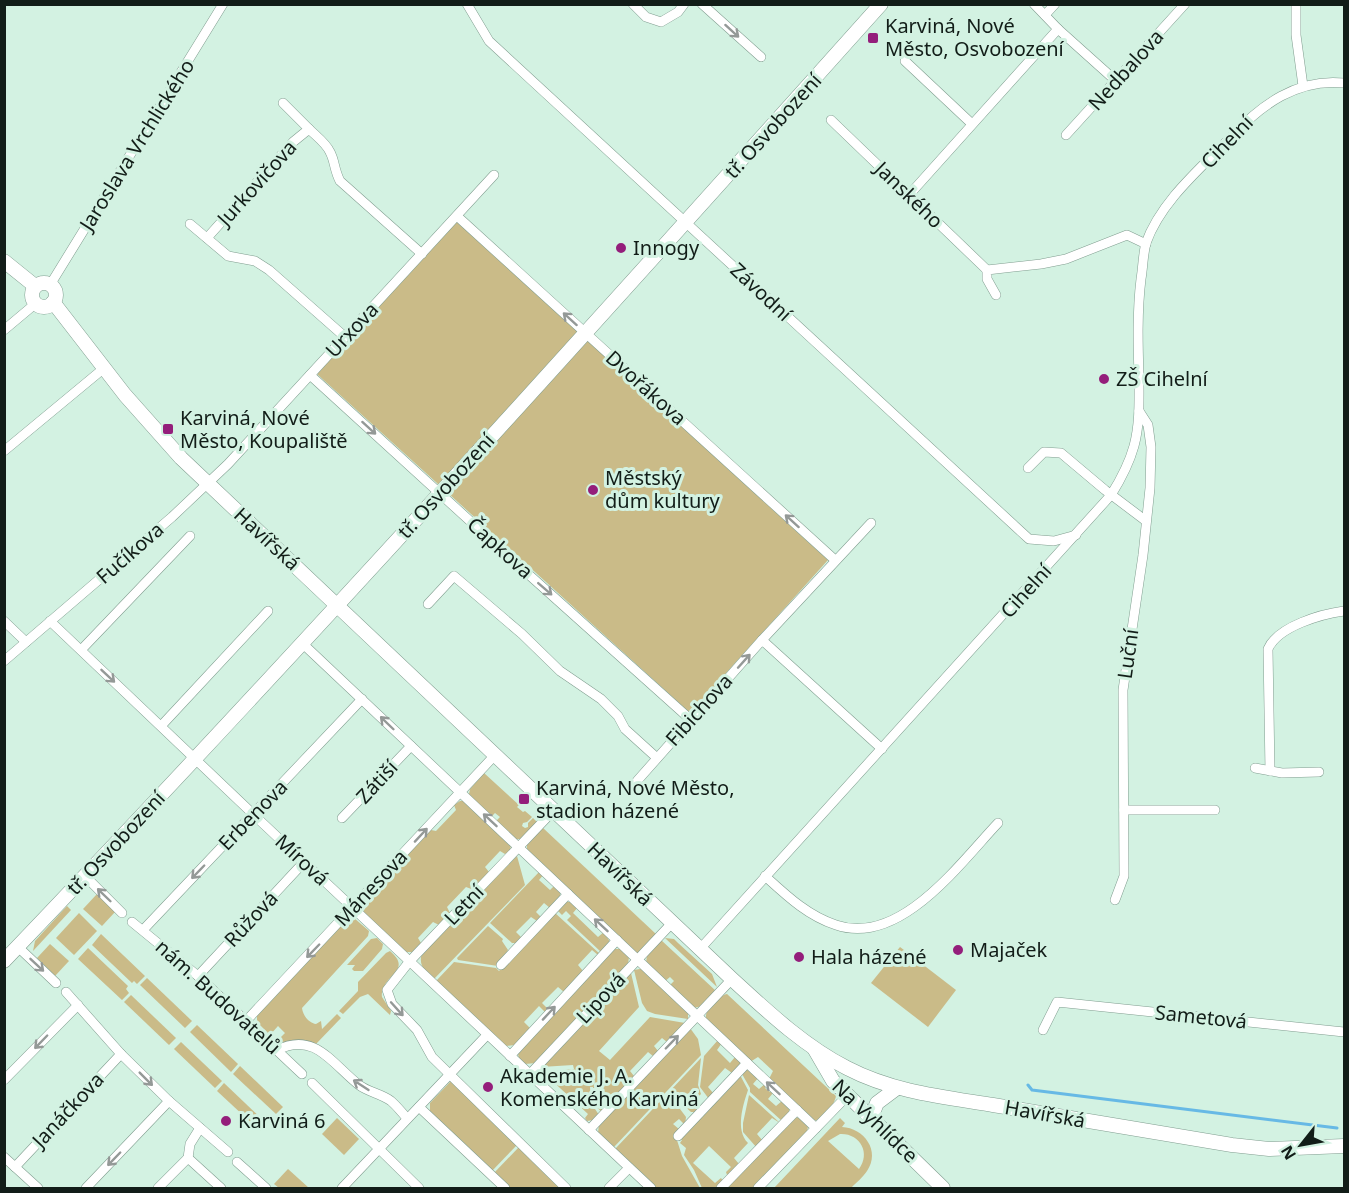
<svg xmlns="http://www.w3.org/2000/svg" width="1349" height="1193" font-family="'Noto Sans',sans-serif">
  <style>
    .green { fill: #cabb88; fill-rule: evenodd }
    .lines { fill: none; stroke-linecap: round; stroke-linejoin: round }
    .stream { stroke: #67b9e5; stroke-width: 3 }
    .street-casing { stroke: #819e90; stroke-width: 10 }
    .secondary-casing { stroke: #819e90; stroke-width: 15 }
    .street { stroke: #fff; stroke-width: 9 }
    .secondary { stroke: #fff; stroke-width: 14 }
    .oneway { stroke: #949997 }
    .poi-dot { fill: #941e7b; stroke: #d3f2e2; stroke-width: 2 }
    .labels { text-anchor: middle; stroke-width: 6; stroke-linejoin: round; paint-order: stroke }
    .poi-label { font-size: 20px; fill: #121d18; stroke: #d3f2e2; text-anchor: start }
    .street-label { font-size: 20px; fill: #121d18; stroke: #d3f2e2 }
  </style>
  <rect width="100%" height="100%" fill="#d3f2e2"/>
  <g class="green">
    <path d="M457,221L828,560L690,713L317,374Z"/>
    <path d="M484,773L519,805L517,807L523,812L525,811L532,817L527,822L523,823L522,826L525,828L528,827V823L533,818L537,822L521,839H515L495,822L500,817L495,813L490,818L469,794L470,789Z"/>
    <path d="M460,801H465L511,844L510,851L505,854L500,851L485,867L489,872L474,890L466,887L447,907L450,913L439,925L433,922L418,938L421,943L412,952H406L365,914L362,907L363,902L431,830L436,831L456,810L454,805Z"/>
    <path d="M542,827L657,935L638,953H634L527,851V843Z"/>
    <path d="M517,856L525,885L434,979C425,971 418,966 422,953Z"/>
    <path d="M540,871L544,874L539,880L550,890L555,885L560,891V900L550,908L544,903L536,912L541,917L537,921L531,917L516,932L522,938L519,943H512L490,923Z"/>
    <path d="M97,894L115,912L102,926L83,909Z"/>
    <path d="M565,902H571L578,907L573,913L598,937L604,932L610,942L601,952L567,920L571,916L566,911L562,915L558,911Z"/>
    <path d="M67,906L71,910L33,951L35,941Z"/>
    <path d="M554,912L601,955H598L592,950L578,965L583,971L564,992L558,987L542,1003L548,1009L545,1012L539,1006L524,1022L530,1028L515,1045L506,1046L437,982V980L454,962L496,968L499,971Z"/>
    <path d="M79,913L97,931L74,955L56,938Z"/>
    <path d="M354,918L369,931L368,936L302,1008C303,1016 309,1023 316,1024L321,1021L322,1029L337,1014L341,1018L316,1044C300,1038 290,1044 277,1041L285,1033L278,1026L270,1035L257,1022V1015L347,919Z"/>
    <path d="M488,926L503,939L502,941L508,950L498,966L458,960L457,958Z"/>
    <path d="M101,934L145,976L137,984L134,981L132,983L92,945Z"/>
    <path d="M377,938L383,944L382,949L363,971H354L352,969L355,965H347L371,939Z"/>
    <path d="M665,938L674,939L678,943L712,974L717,987Z"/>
    <path d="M661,940L716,991L702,1006L694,1008L669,986L674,981L670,977L664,982L646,963L647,955Z"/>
    <path d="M50,944L69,961L55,976L37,958Z"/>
    <path d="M900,947L956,990L928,1027L871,983Z"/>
    <path d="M88,948L128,986L126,989L129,993L122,1000L78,959Z"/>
    <path d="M614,949H622L629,957L628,964L536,1063L525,1064L519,1060L518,1053Z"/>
    <path d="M390,951C414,972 381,974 382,997L391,1011L390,1015L368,994L360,997L343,1014L339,1011L358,991V982L386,953Z"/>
    <path d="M640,969H643L688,1012V1019L655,1014L647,1011L642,1003L634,970Z"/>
    <path d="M631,973L639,1007L599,1051L610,1060L650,1017L685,1023L667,1042L662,1038L654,1046L658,1051L653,1056L648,1052L630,1071L634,1076L633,1079L602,1112L595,1106L593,1087H590L591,1103L599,1115L593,1120L587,1121L585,1118L588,1114L547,1076L542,1080L539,1078V1072L574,1069L573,1065L541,1067Z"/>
    <path d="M147,978L192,1021L185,1028L140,985Z"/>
    <path d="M727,994L836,1096C834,1106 824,1119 814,1121L769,1079L773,1071L758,1057L750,1062L706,1019C705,1008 716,997 727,994Z"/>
    <path d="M131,995L176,1038L169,1045L124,1002Z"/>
    <path d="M197,1025L238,1064L231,1072L190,1032Z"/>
    <path d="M690,1028L698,1039L701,1055L614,1147L611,1146L598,1133L599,1124Z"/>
    <path d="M718,1040L722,1043L717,1050L730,1063L735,1057L741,1063L732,1073L725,1068L708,1087L713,1093L709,1099L700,1087L704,1056Z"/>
    <path d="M181,1042L222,1081L215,1088L174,1049Z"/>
    <path d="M701,1058L698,1085L701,1094L693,1102L698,1108L695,1112H691L669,1092Z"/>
    <path d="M240,1066L283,1107L276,1114L233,1074Z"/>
    <path d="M747,1069L759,1077L753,1084L759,1089L765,1084L767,1085L765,1088L770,1092L773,1090V1093L768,1099L776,1106L782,1101L789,1107V1112L782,1121L750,1092V1088L742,1074Z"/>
    <path d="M740,1075L748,1090C743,1105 735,1130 748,1143L734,1158L739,1164L730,1175H727L726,1172L731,1167L709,1146L693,1163L715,1183L721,1178L723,1181L718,1188H702L694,1170L684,1155L686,1148L680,1143L682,1140L680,1138Z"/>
    <path d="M451,1081L517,1145L491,1172L430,1113V1103Z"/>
    <path d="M224,1083L267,1124L260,1131L217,1091Z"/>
    <path d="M667,1094L681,1107L680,1109L686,1117L685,1125L679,1119L673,1124L680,1130L676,1137L682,1156L700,1188H656L616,1151V1148Z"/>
    <path d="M749,1095L780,1123L772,1118L757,1134L762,1140L757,1148L743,1132V1123Z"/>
    <path d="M793,1117L801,1118L808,1126L807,1133L755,1188H724Z"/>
    <path d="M337,1118L359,1139L344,1155L322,1134Z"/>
    <path d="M840,1118L845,1123L842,1127C864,1128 881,1151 867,1171C863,1177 856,1183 851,1188H774ZM840,1134C860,1133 871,1153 859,1169L828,1141Z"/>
    <path d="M519,1147L562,1188H508L493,1174Z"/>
    <path d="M288,1169L309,1188H279L274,1184Z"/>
  </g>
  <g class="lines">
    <path class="stream" d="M1028,1085L1032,1090L1337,1128"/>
    <defs>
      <g id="street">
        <path d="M467,4L489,41L1029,539L1054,541L1076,535"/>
        <path d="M633,4L646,17L661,22L678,12L684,4"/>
        <path d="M702,4L761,57"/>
        <path d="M1034,4L1058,29L1116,81"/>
        <path d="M1296,4V35L1303,86"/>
        <path d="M1045,15L1055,4"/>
        <path d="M905,61L972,124"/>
        <path d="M283,103L309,129"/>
        <path d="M831,120L987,270"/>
        <path d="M1066,135L1185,4"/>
        <path d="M909,195L1058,29"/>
        <path d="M457,216L835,560"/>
        <path d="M190,224L228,256L255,261L269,270L345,337"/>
        <path d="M207,238L293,142L309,129C316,136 326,143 330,152C335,161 334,170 340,181L422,254"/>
        <path d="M50,285L223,4"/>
        <path d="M996,295L987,279V270L1041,264L1066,259L1127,235L1146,244"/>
        <path d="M4,330L35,304"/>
        <path d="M310,375L527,573L691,720"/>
        <path d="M4,451L103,369"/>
        <path d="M1028,468L1044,452L1061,453L1105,490L1146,521"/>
        <path d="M428,604L454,576L522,634L560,671L601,699L618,716L625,729L657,758"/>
        <path d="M4,621L26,642"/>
        <path d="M50,621L254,815L651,1188"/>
        <path d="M762,640L882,749"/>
        <path d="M302,643L816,1128"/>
        <path d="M81,650L190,536"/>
        <path d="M4,661L172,517L228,464L494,175"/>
        <path d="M161,726L268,611"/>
        <path d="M1255,768L1282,773L1319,772"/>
        <path d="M1270,771L1268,649C1278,626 1322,614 1344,611"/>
        <path d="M637,781L762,640L871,523"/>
        <path d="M554,810L409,962L387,990L392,1004L417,1030L432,1057L566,1188"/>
        <path d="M1124,810H1215"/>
        <path d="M342,818L411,746"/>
        <path d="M765,876C787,896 808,916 836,925C900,947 960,863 998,823"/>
        <path d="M86,877L122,913"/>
        <path d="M1115,900L1124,876L1123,690L1143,555L1150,488L1151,447L1148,425L1139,411"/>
        <path d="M132,922L198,976L302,1074"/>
        <path d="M143,930L362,699"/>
        <path d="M18,947L56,983"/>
        <path d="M700,949L1111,495C1121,479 1129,464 1134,446C1140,424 1139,401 1139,378C1138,345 1137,312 1141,279C1143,267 1143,254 1146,243C1161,201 1201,168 1231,137C1261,105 1297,78 1344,83"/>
        <path d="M501,965L568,894"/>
        <path d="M198,976L304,862"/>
        <path d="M66,992L121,1054L169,1101L228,1152"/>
        <path d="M246,1021L495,755"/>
        <path d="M1043,1030L1057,1002L1344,1032"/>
        <path d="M277,1050C315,1031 332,1064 359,1085C368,1092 382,1094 391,1101C397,1106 402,1113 407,1118"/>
        <path d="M510,1056L617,940"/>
        <path d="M530,1074L672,923"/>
        <path d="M4,1080L78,1005"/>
        <path d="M312,1083L419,1188"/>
        <path d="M419,1107L505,1188"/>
        <path d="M589,1130L732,979"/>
        <path d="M678,1136L747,1063"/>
        <path d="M4,1157L38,1188"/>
        <path d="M188,1158L221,1188"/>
        <path d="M188,1158L190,1144L200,1128"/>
        <path d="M237,1162L266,1188"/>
        <path d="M15,1167L121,1054"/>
        <path d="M86,1188L169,1101"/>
        <path d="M158,1188L188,1158"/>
        <path d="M342,1188L487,1035"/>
        <path d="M609,1188L629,1168"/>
        <path d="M721,1188L797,1110"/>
        <path d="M758,1188L848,1095"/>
      </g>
      <g id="secondary">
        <path d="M4,261L35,286"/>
        <circle cx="44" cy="295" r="12"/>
        <path d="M53,302L125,395L181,458L732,979C768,1012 804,1046 847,1068C893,1092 943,1097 993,1105C1073,1119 1152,1131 1232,1145L1269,1149L1344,1146"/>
        <path d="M4,961C303,648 592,327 881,4"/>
        <path d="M815,1050L833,1081L943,1188"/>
        <path d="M871,1118L877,1103L897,1088"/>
      </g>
    </defs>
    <use href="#street" class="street-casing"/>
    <use href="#secondary" class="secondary-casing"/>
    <use href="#street" class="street"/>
    <use href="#secondary" class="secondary"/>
  </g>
  <defs><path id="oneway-shaft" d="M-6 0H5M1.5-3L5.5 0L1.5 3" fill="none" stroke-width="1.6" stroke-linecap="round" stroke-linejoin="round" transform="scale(1.5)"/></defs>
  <g class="oneway">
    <use href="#oneway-shaft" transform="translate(732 31) rotate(42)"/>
    <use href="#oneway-shaft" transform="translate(570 319) rotate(-138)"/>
    <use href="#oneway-shaft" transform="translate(369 428) rotate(42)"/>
    <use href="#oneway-shaft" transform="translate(792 521) rotate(-138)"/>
    <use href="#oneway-shaft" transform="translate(545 589) rotate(41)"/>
    <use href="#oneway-shaft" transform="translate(744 661) rotate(-48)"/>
    <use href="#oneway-shaft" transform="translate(108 676) rotate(43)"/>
    <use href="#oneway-shaft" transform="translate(387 723) rotate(-136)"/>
    <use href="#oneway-shaft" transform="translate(490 820) rotate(-137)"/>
    <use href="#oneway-shaft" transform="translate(421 835) rotate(-47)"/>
    <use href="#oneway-shaft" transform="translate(198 872) rotate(134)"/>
    <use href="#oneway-shaft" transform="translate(104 895) rotate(-136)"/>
    <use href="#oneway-shaft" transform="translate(601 925) rotate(-137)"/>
    <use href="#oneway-shaft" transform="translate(313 951) rotate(134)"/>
    <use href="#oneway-shaft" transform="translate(37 965) rotate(43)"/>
    <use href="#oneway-shaft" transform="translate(397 1009) rotate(48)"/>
    <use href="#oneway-shaft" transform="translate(549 1013) rotate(-47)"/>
    <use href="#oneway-shaft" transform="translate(41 1042) rotate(134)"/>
    <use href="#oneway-shaft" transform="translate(672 1042) rotate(-46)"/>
    <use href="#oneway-shaft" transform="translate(146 1079) rotate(45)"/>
    <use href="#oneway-shaft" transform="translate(361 1085) rotate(-147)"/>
    <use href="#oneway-shaft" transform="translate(773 1088) rotate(-137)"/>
    <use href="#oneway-shaft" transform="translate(114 1159) rotate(134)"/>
  </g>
  <g class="poi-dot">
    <rect x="867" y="32" width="12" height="12" rx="3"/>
    <circle cx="621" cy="248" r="6"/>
    <circle cx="1104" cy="379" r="6"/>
    <rect x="162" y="423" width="12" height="12" rx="3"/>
    <circle cx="593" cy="490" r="6"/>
    <rect x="518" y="793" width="12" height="12" rx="3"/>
    <circle cx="958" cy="950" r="6"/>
    <circle cx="799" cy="957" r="6"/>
    <circle cx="488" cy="1087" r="6"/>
    <circle cx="226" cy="1121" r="6"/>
  </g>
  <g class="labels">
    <g class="poi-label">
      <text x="885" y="33">Karviná, Nové<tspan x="885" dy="23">Město, Osvobození</tspan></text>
      <text x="633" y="255">Innogy</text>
      <text x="1116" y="386">ZŠ Cihelní</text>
      <text x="180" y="425">Karviná, Nové<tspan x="180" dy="23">Město, Koupaliště</tspan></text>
      <text x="605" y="485">Městský<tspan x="605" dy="23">dům kultury</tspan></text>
      <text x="536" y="795">Karviná, Nové Město,<tspan x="536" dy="23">stadion házené</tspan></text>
      <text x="970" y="957">Majaček</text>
      <text x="811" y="964">Hala házené</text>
      <text x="500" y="1083">Akademie J. A.<tspan x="500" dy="23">Komenského Karviná</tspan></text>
      <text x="238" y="1128">Karviná 6</text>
    </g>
    <g class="street-label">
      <text transform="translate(1126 70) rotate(-48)" y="7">Nedbalova</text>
      <text transform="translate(773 126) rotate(-48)" y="7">tř. Osvobození</text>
      <text transform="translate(1227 142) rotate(-46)" y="7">Cihelní</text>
      <text transform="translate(137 145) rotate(-58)" y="7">Jaroslava Vrchlického</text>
      <text transform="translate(257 183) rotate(-48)" y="7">Jurkovičova</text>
      <text transform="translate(909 195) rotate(44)" y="7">Janského</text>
      <text transform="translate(761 292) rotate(43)" y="7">Závodní</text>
      <text transform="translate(352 330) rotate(-47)" y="7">Urxova</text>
      <text transform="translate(646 388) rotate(42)" y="7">Dvořákova</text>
      <text transform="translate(446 486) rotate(-48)" y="7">tř. Osvobození</text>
      <text transform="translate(267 539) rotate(43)" y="7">Havířská</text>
      <text transform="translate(500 548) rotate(42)" y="7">Čapkova</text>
      <text transform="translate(130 553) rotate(-41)" y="7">Fučíkova</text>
      <text transform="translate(1026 591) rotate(-48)" y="7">Cihelní</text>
      <text transform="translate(1128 654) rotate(-82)" y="7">Luční</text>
      <text transform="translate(699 710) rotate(-48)" y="7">Fibichova</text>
      <text transform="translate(377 782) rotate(-47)" y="7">Zátiší</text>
      <text transform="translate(253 815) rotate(-46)" y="7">Erbenova</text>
      <text transform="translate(116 843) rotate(-47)" y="7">tř. Osvobození</text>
      <text transform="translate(302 860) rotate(43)" y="7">Mírová</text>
      <text transform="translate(620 874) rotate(44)" y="7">Havířská</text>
      <text transform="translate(371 888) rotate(-47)" y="7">Mánesova</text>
      <text transform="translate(464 905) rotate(-46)" y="7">Letní</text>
      <text transform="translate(251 919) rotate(-47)" y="7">Růžová</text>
      <text transform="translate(218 997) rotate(42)" y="7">nám. Budovatelů</text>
      <text transform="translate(601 998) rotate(-47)" y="7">Lipová</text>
      <text transform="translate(1201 1017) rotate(6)" y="7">Sametová</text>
      <text transform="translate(68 1110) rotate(-47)" y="7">Janáčkova</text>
      <text transform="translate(1045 1114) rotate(10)" y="7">Havířská</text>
      <text transform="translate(875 1121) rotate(44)" y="7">Na Vyhlídce</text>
    </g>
  </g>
  <rect width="1349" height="1193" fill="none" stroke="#121d18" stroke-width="12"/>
  <g transform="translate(1301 1145) rotate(239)" stroke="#d3f2e2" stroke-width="4.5" paint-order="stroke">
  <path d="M0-4.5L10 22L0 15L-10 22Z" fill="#121d18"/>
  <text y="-9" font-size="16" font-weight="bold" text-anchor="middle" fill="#121d18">N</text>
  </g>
</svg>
